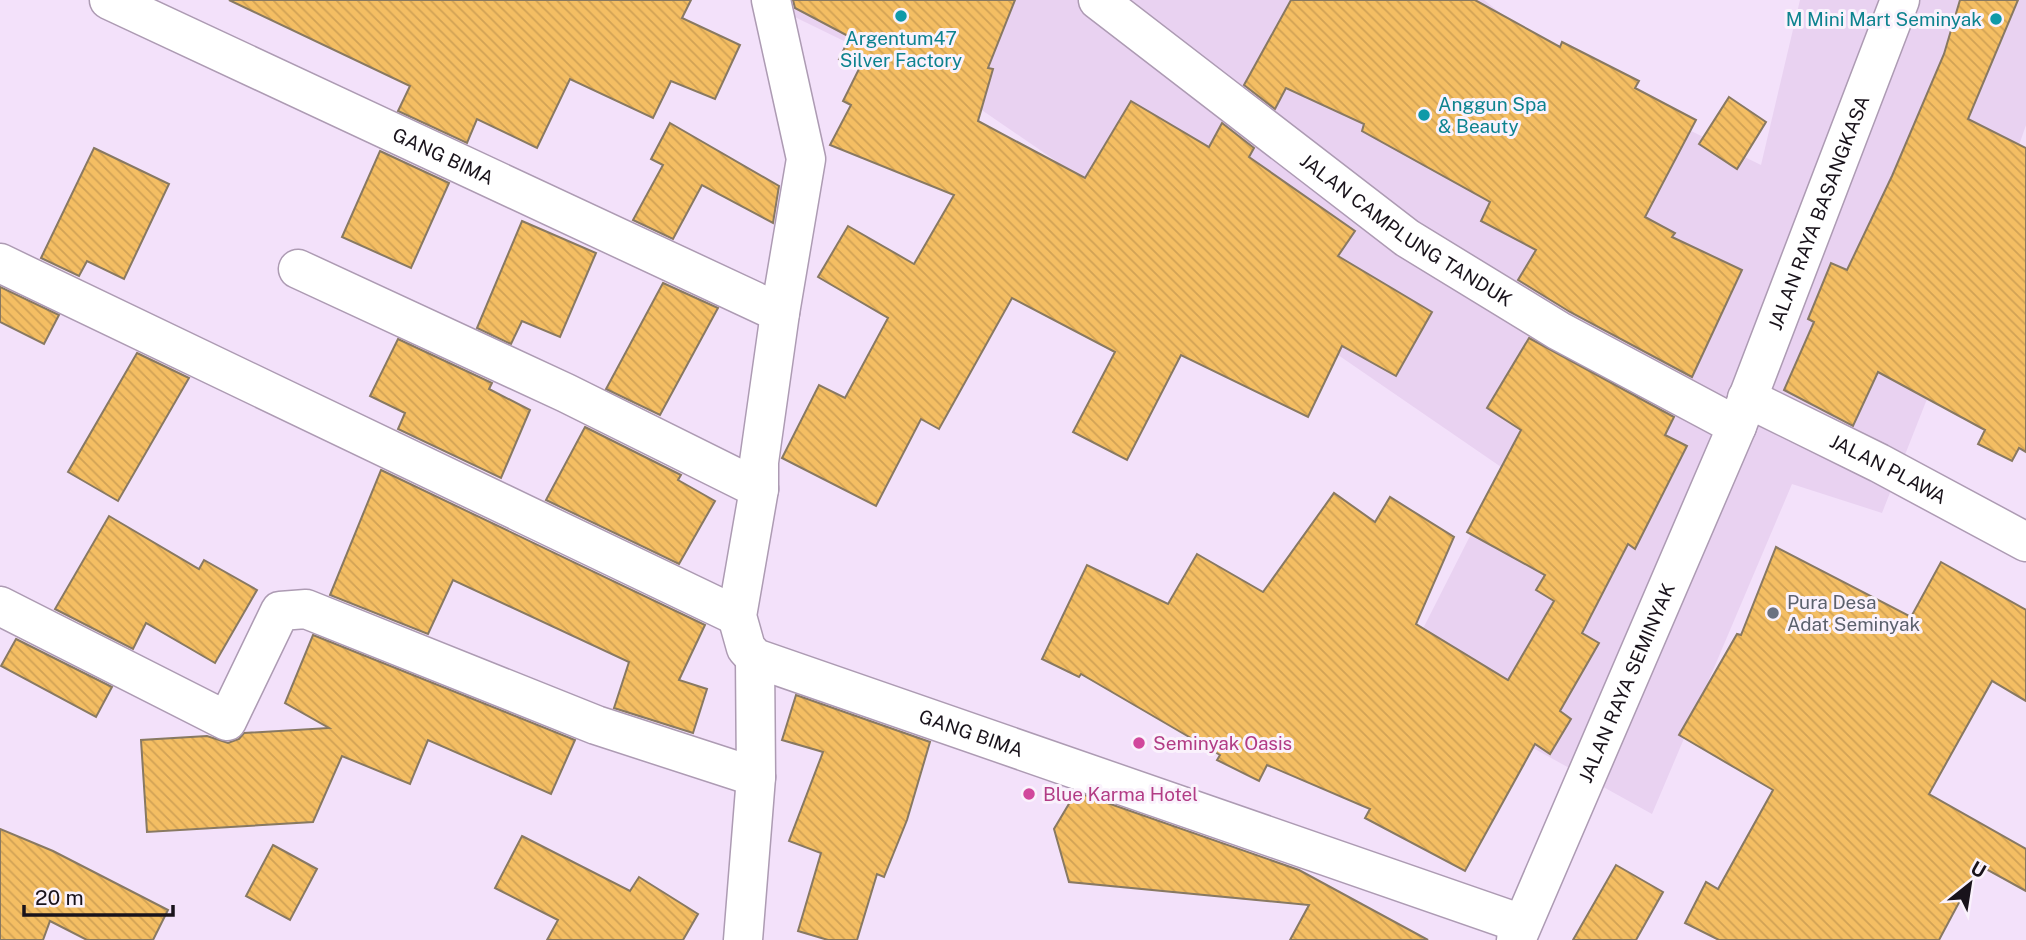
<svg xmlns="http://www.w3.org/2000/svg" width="2026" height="940" font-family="'Public Sans',sans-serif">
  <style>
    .built { fill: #e9d2f1 }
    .building { fill: url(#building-back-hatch); stroke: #887962; stroke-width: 2 }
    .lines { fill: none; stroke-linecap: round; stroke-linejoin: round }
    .minor-casing { stroke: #ad9bb3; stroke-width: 41 }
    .secondary-casing { stroke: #ad9bb3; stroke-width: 41 }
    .minor { stroke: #fff; stroke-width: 38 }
    .secondary { stroke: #fff; stroke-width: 38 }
    .culture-dot { fill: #0f9aa8; stroke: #faf2fc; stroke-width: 2.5 }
    .worship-dot { fill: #6b7280; stroke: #faf2fc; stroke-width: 2.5 }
    .hotel-dot { fill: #d1479c; stroke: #faf2fc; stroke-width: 2.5 }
    .labels { text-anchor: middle; stroke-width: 6; stroke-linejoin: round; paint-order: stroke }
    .culture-label { font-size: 19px; fill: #0d838f; stroke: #faf2fc; text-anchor: end }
    .street-label { font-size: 19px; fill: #19131b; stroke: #faf2fc }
    .worship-label { font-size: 19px; fill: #5b616d; stroke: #faf2fc; text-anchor: start }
    .hotel-label { font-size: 19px; fill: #b23c85; stroke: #faf2fc; text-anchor: start }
  </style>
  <defs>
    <pattern id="building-back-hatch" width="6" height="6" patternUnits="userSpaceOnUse" patternTransform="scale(1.75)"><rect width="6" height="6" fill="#f4be63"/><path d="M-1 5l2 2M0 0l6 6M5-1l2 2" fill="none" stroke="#d1a255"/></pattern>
  </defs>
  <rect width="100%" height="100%" fill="#f3e1fa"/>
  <path class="built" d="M760,0H1484L1582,78L1761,165L1800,0H2026V125L1959,318L1882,513L1792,484L1652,814L1400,674L1504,469L973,104Z"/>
  <g class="building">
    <path d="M229,0H691L682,18L740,45L715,99L671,81L653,118L570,79L537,148L477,119L467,143L398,111L410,86Z"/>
    <path d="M793,0H1015L988,68L993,69L978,121L1085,178L1131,101L1209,147L1222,123L1254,148L1249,157L1355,231L1338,256L1432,312L1396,376L1342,346L1308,417L1181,355L1127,460L1073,432L1115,352L1012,298L939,429L921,419L876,506L782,458L819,385L845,398L888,318L818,277L848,226L914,264L954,195L830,145L851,105L843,101L859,69L839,59L850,37L795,8Z"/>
    <path d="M1291,0H1475L1560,47L1562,42L1639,81L1635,88L1696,120L1645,217L1675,233L1672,237L1742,270L1692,377L1570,312L1518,280L1536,250L1481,221L1490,202L1362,131L1364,124L1286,88L1275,109L1244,85Z"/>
    <path d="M1960,0H2018L1968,119L2026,148V452L2019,448L2012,461L1978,444L1985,430L1878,372L1853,426L1784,390L1814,322L1808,319L1831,263L1847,270L1892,176L1944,54Z"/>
    <path d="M1729,97L1766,122L1737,169L1699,144Z"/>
    <path d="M670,123L779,186L773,223L702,185L673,239L633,220L663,165L651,159Z"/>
    <path d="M94,148L169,184L124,279L87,261L79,276L41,258Z"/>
    <path d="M380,151L449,183L411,268L342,237Z"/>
    <path d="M522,221L596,253L560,337L522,321L511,344L477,328Z"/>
    <path d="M663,283L718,308L660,415L606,389Z"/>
    <path d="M0,287L59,315L44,344L0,322Z"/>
    <path d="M1529,338L1674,417L1665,435L1687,446L1635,549L1628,544L1582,633L1599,643L1560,711L1571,719L1550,754L1535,744L1465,871L1365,818L1370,809L1267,765L1259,781L1217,760L1220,755L1081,674L1079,677L1042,659L1087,565L1168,604L1197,554L1263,592L1334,493L1375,522L1390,497L1454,537L1416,624L1508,680L1554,601L1536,590L1545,575L1467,532L1521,430L1487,408Z"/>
    <path d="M398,339L492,383L489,389L530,410L501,478L398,429L405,413L370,396Z"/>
    <path d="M137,353L189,378L118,501L68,472Z"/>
    <path d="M585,427L681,475L678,480L715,501L679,564L546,500Z"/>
    <path d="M381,470L705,625L679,680L707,689L693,733L614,708L629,662L453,580L428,634L330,595Z"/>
    <path d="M109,516L199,569L204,560L257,590L215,663L146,623L133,649L55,609Z"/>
    <path d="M1776,547L1911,617L1941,562L2026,610V701L1992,681L1929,794L2026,849V891L1979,865L1939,940H1719L1685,923L1706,882L1718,889L1773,790L1679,735L1737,634L1741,635Z"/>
    <path d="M313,635L575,740L551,794L428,740L410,784L342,756L313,822L147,832L141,740L207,736L228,743L239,739L244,733L329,728L285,703Z"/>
    <path d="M16,639L112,687L96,717L1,666Z"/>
    <path d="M796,695L930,742L907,820L884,877L877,874L857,940H828L798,931L821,853L789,841L823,752L782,740Z"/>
    <path d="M1076,792L1299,870L1428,940H1290L1309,905L1069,882L1054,829Z"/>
    <path d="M0,829L53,851L168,910L153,940H87L50,921L43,940H0Z"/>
    <path d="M522,836L630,891L639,877L698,914L683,940H547L558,920L495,888Z"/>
    <path d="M273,845L317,869L290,920L246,896Z"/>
    <path d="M1616,865L1663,892L1636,940H1573Z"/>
  </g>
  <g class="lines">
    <defs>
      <g id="minor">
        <path id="s1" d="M109,0L780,313"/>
        <path id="s2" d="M771,0L806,159L780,313L759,462V489L737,616L746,648L755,658L1522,924"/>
        <path id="s3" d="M1098,0L1407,238L1559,331L1737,426"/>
        <path d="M0,263L737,616"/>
        <path d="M298,269L566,393L759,489"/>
        <path id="s4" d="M1747,398L1879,463L2026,542"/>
        <path d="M0,606L227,721L280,611L306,609L596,725L756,777"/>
        <path d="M743,940L756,777L755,658"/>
      </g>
      <g id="secondary">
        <path id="s5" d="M1516,940L1737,426L1900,0"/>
      </g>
    </defs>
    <use href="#minor" class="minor-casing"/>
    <use href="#secondary" class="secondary-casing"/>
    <use href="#minor" class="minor"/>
    <use href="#secondary" class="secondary"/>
  </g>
  <g class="culture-dot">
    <circle cx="901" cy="16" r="7"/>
    <circle cx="1996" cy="19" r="7"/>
    <circle cx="1424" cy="115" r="7"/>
  </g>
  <circle class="worship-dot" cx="1773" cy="613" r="7"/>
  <g class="hotel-dot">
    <circle cx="1139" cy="743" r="7"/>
    <circle cx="1029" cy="794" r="7"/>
  </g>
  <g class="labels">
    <g class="culture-label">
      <text x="1982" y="26">M Mini Mart Seminyak</text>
      <text x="901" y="45" text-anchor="middle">Argentum47<tspan x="901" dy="22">Silver Factory</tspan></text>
      <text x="1438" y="111" text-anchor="start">Anggun Spa<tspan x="1438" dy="22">&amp; Beauty</tspan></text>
    </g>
    <g class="street-label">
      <text dy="7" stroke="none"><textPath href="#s1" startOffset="369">GANG BIMA</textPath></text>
      <text dy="7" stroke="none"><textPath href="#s5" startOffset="788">JALAN RAYA BASANGKASA</textPath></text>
      <text dy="7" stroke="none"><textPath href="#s3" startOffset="385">JALAN CAMPLUNG TANDUK</textPath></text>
      <text dy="7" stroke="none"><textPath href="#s4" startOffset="158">JALAN PLAWA</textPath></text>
      <text dy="7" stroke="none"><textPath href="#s5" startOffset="280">JALAN RAYA SEMINYAK</textPath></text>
      <text dy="7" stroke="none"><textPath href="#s2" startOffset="901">GANG BIMA</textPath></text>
    </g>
    <g class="worship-label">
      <text x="1787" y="609">Pura Desa<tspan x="1787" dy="22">Adat Seminyak</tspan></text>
    </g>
    <g class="hotel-label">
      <text x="1153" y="750">Seminyak Oasis</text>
      <text x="1043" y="801">Blue Karma Hotel</text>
    </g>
  </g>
  <g transform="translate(1970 884) rotate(30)" stroke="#faf2fc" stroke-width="5" paint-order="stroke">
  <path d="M0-5L12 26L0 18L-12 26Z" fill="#19131b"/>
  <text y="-10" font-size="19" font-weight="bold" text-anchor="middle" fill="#19131b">U</text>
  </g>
  <path d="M24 905v10h149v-10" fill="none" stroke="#19131b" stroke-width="3.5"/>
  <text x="35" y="905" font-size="21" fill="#19131b" stroke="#faf2fc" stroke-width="5" paint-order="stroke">20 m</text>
</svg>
